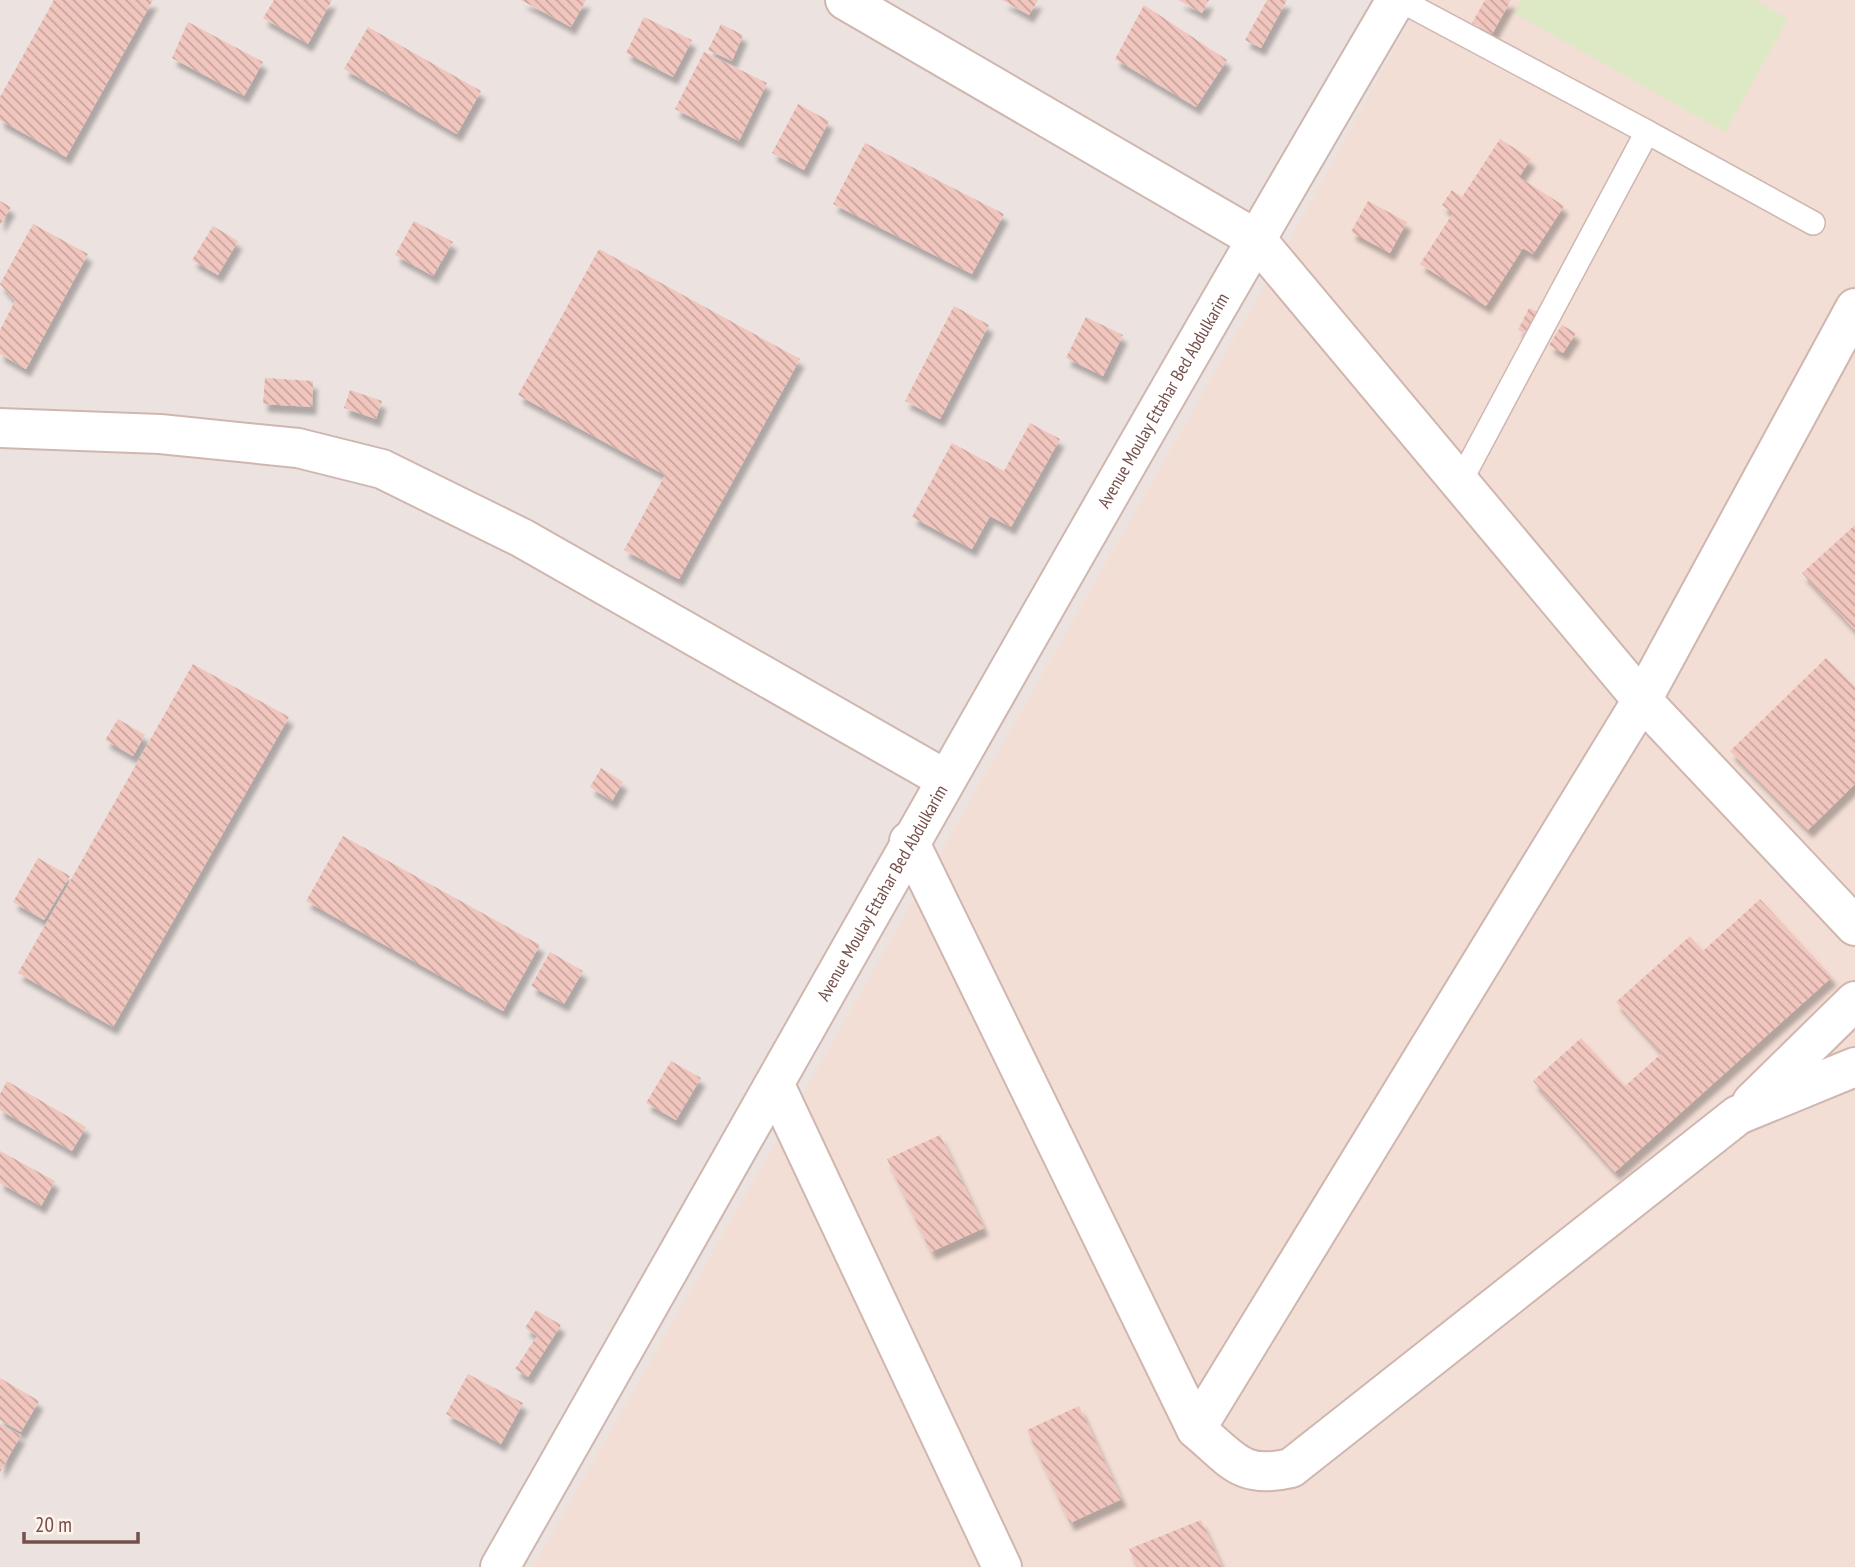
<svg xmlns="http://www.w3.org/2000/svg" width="1855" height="1567" font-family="'PT Sans Narrow',sans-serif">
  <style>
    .residential { fill: #f3ded5 }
    .industrial { fill: #ece3e0 }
    .garden { fill: #dde9c5 }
    .building { fill: url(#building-back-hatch); filter: url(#shadow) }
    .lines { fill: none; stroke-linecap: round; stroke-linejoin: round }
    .service-casing { stroke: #cfb6af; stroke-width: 26 }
    .minor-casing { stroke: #cfb6af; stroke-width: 42 }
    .tertiary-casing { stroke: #cfb6af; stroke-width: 42 }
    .service { stroke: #fff; stroke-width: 23 }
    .minor { stroke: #fff; stroke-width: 38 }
    .tertiary { stroke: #fff; stroke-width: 38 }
    .labels { text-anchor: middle; stroke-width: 7; stroke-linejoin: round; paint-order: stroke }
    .street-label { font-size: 18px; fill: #75504b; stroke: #fff3ec }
  </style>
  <defs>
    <pattern id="building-back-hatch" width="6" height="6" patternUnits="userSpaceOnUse" patternTransform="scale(1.75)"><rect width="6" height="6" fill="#f1c6be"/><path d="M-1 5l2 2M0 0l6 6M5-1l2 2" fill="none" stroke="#c8a39c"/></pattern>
    <filter id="shadow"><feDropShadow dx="4.5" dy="8" stdDeviation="2" flood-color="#0004"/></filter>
  </defs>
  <rect width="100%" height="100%" fill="#fceee6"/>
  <rect class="residential" x="0" y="0" width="1855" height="1567"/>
  <path class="industrial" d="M0,0H1421L1288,244L533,1567H0Z"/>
  <path class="garden" d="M1522,0H1755L1788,19L1725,132L1514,13Z"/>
  <g class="building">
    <path d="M54,0H153L66,157L0,120V97Z"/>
    <path d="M274,0H332L308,44L263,18Z"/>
    <path d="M521,0H586L571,27Z"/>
    <path d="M1002,0H1038L1029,15Z"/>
    <path d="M1178,0H1209L1202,13Z"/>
    <path d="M1267,0H1287L1261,48L1245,40Z"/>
    <path d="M1485,0H1511L1492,34L1472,23Z"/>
    <path d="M1144,5L1227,60L1196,107L1115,59Z"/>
    <path d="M644,17L692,40L673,77L626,53Z"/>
    <path d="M188,22L263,62L244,96L172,58Z"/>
    <path d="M721,24L743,35L732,61L708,50Z"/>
    <path d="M368,27L481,91L457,134L344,69Z"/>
    <path d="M704,52L767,83L739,141L675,109Z"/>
    <path d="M798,104L829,121L804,170L772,153Z"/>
    <path d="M1500,139L1531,159L1519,177L1564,206L1533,254L1523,248L1486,306L1420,264L1453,213L1442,205L1452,190L1462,197Z"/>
    <path d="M865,143L1004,214L972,274L833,204Z"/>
    <path d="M0,201L11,207L0,225Z"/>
    <path d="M1368,201L1407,222L1390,253L1351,232Z"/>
    <path d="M414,221L453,242L433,276L395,255Z"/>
    <path d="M33,224L88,254L26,369L0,354V330L15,301L0,284Z"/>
    <path d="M213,226L238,241L218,275L192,260Z"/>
    <path d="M599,249L800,359L679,579L624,550L665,475L518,395Z"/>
    <path d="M954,306L989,325L940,419L905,401Z"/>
    <path d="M1529,308L1543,314L1532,337L1518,330Z"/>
    <path d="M1086,317L1123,335L1103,376L1066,358Z"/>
    <path d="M1562,325L1576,333L1563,353L1549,345Z"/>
    <path d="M265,378L313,381L312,407L263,404Z"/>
    <path d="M350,390L382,401L376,419L344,408Z"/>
    <path d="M1030,423L1060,439L1011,527L990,516L972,549L912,517L952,443L1004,471Z"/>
    <path d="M1855,525V630L1802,573Z"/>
    <path d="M1826,658L1855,687V784L1808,830L1730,751Z"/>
    <path d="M193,664L289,717L113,1027L18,973Z"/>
    <path d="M118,719L145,735L133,756L105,740Z"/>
    <path d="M601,768L623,782L612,801L590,787Z"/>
    <path d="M343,836L540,945L503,1011L306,901Z"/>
    <path d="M38,858L70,876L44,920L13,902Z"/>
    <path d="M1760,899L1832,977L1615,1172L1533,1081L1581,1038L1625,1086L1662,1053L1616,1002L1690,936L1703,951Z"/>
    <path d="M550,952L583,971L564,1004L531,986Z"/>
    <path d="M671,1061L701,1078L676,1120L646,1103Z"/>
    <path d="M7,1081L86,1127L72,1151L0,1110V1094Z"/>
    <path d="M940,1135L984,1228L931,1252L887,1159Z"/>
    <path d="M0,1151L55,1181L41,1206L0,1183Z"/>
    <path d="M536,1310L561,1325L528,1377L515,1369L537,1336L525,1328Z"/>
    <path d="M468,1374L523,1403L501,1444L446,1414Z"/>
    <path d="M0,1378L39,1401L21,1432L0,1420Z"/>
    <path d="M1079,1406L1122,1499L1070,1523L1027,1430Z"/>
    <path d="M0,1424L21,1435L0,1472Z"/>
    <path d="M1201,1520L1222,1567H1137L1129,1549Z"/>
  </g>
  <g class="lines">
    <defs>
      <g id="service">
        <path d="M1400,0L1647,132L1460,482"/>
        <path d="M1647,132L1813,223"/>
      </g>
      <g id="minor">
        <path d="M845,0L1256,239L1642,700L1855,926"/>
        <path d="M0,428L160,434L298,448L382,469L522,538L945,779"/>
        <path d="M909,841L1196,1429C1232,1459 1241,1480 1291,1468L1738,1115L1855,1067"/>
        <path d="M775,1085L1002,1567"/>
        <path d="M1752,1102L1855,1001"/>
        <path d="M1196,1429L1642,700L1855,308"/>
      </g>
      <g id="tertiary">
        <path id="s1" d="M500,1567C798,1044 1091,519 1396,0"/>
      </g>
    </defs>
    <use href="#service" class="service-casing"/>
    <use href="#minor" class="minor-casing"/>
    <use href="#tertiary" class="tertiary-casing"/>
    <use href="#service" class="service"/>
    <use href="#minor" class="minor"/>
    <use href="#tertiary" class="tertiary"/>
  </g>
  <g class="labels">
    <g class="street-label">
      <text dy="6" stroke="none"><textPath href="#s1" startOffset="1342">Avenue Moulay Ettahar Bed Abdulkarim</textPath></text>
      <text dy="6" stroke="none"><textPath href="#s1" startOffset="775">Avenue Moulay Ettahar Bed Abdulkarim</textPath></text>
    </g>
  </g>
  <path d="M24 1532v10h114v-10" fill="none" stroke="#75504b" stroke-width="3.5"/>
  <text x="35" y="1532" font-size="21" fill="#75504b" stroke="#fff3ec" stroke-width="5" paint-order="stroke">20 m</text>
</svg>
